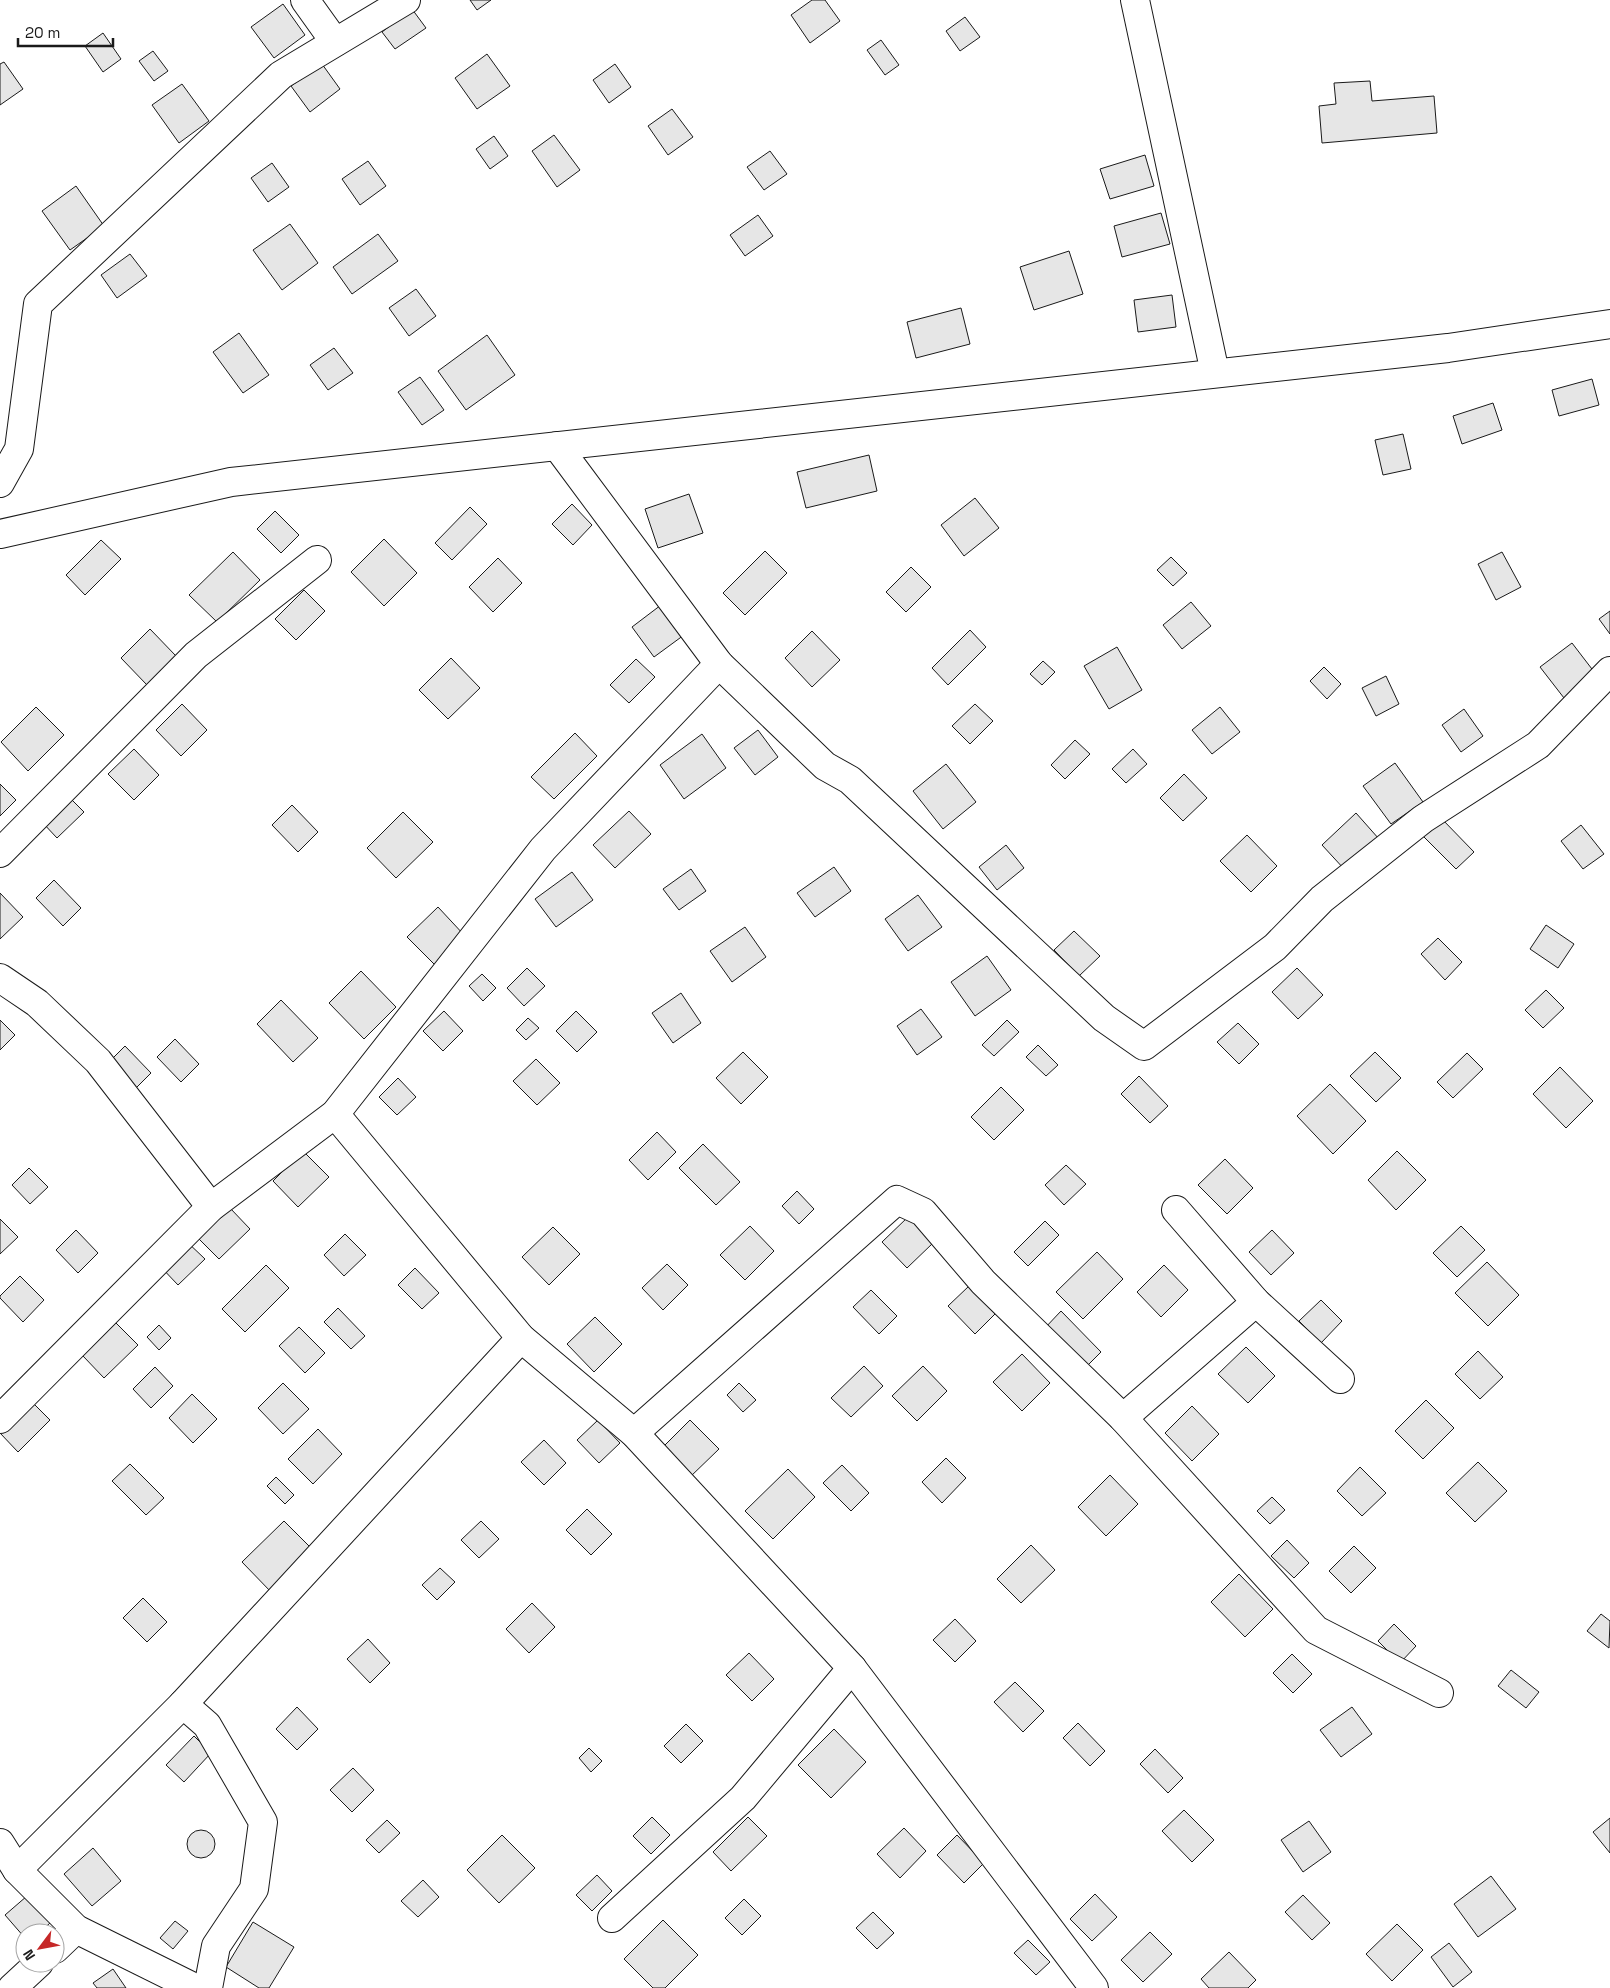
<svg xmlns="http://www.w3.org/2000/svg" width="1610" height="1988" font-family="'Space Grotesk',sans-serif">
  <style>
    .building { fill: #e6e6e6; stroke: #1a1a1a }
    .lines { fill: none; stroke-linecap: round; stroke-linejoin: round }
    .minor-casing { stroke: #1a1a1a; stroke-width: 30 }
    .secondary-casing { stroke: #1a1a1a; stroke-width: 30 }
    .minor { stroke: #fff; stroke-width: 28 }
    .secondary { stroke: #fff; stroke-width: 28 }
  </style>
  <rect width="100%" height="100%" fill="#fff"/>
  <g class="building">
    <path d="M470,0H491L477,10Z"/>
    <path d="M812,0H825L840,21L810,43L791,15Z"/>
    <path d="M283,4L305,35L274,58L251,27Z"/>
    <path d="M412,9L426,28L395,49L382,32Z"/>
    <path d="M965,17L980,37L960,51L946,31Z"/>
    <path d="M103,33L121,59L103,72L85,46Z"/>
    <path d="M881,40L899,65L885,75L867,50Z"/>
    <path d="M153,51L168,71L154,81L139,61Z"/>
    <path d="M487,54L510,86L477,109L455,78Z"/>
    <path d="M4,62L23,89L0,105V64Z"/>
    <path d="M322,64L340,89L310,112L291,86Z"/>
    <path d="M615,64L631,87L609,103L593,80Z"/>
    <path d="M1370,81L1372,101L1434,96L1437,133L1322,143L1319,106L1336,104L1334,83Z"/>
    <path d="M182,84L209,121L179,143L152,105Z"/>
    <path d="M672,109L693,137L668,155L648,126Z"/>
    <path d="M554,135L580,170L557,187L532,151Z"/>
    <path d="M494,136L508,156L490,169L476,149Z"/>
    <path d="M770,151L787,174L764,190L747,167Z"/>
    <path d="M1145,155L1154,186L1110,199L1100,169Z"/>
    <path d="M368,161L386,186L360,205L342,179Z"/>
    <path d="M272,163L289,187L268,202L251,178Z"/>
    <path d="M76,186L104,226L70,250L42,211Z"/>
    <path d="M1161,213L1170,244L1122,257L1114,226Z"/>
    <path d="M758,215L773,236L745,256L730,235Z"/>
    <path d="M290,224L318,263L282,290L253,250Z"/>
    <path d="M378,234L398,261L352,294L333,267Z"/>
    <path d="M1069,251L1083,294L1034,310L1020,267Z"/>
    <path d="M130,254L147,276L117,298L101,275Z"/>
    <path d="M416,289L436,316L409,336L389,308Z"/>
    <path d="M1172,295L1176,327L1138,332L1134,300Z"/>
    <path d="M961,308L970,344L916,358L907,322Z"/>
    <path d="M239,333L269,375L243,393L213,352Z"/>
    <path d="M487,335L515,375L466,410L438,371Z"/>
    <path d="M334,348L353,373L328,390L310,365Z"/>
    <path d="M420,377L444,410L422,425L398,392Z"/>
    <path d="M1592,379L1599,405L1559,416L1552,390Z"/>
    <path d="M1493,403L1502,430L1462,444L1453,416Z"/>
    <path d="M1403,434L1411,469L1383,475L1375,440Z"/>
    <path d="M869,455L877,491L806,508L797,472Z"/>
    <path d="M689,494L703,533L658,548L645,509Z"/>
    <path d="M975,498L999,528L964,556L941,525Z"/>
    <path d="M572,504L592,525L573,545L552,524Z"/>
    <path d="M470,507L487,524L452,560L435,543Z"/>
    <path d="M275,511L299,535L281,553L257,529Z"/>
    <path d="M384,539L417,573L384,606L351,572Z"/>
    <path d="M101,540L121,559L85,595L66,575Z"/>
    <path d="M765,551L787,573L745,615L723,593Z"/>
    <path d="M233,552L260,580L217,622L189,595Z"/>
    <path d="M1502,552L1521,587L1496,600L1478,564Z"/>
    <path d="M1171,557L1187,573L1173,586L1157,570Z"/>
    <path d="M498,558L522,583L493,612L469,587Z"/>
    <path d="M911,567L931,587L906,612L886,592Z"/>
    <path d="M304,590L325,611L296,640L275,619Z"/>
    <path d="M1191,602L1211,626L1182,649L1163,625Z"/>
    <path d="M661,605L684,635L654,657L632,627Z"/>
    <path d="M1610,611V634L1599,619Z"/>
    <path d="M150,629L176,656L147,685L121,658Z"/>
    <path d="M970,630L986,647L948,685L932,668Z"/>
    <path d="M812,631L840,660L812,687L785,658Z"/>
    <path d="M1572,643L1595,673L1564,698L1540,667Z"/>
    <path d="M1117,647L1142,690L1109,709L1084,666Z"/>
    <path d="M451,658L480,688L448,719L419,690Z"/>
    <path d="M636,659L655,677L629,703L610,685Z"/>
    <path d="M1043,661L1055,672L1042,685L1030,674Z"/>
    <path d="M1324,667L1341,684L1327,699L1310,681Z"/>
    <path d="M1386,676L1399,704L1376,716L1362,688Z"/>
    <path d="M182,704L207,730L181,756L156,730Z"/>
    <path d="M975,704L993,721L970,744L952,726Z"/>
    <path d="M36,707L64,735L28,771L1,742Z"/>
    <path d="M1220,707L1240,732L1212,754L1192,730Z"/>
    <path d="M1464,709L1483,736L1461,752L1442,725Z"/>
    <path d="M758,730L778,757L755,775L734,748Z"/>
    <path d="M575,733L597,756L554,799L531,777Z"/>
    <path d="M702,734L726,768L684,799L660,765Z"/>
    <path d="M1075,740L1090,754L1065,779L1051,765Z"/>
    <path d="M134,749L159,775L134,800L108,774Z"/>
    <path d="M1133,749L1147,764L1126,783L1112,769Z"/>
    <path d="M1395,763L1423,802L1391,824L1363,786Z"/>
    <path d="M946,764L976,802L943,829L913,791Z"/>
    <path d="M1184,774L1207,798L1183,821L1160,798Z"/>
    <path d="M0,784L16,800L0,816Z"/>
    <path d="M68,796L84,812L57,838L42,822Z"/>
    <path d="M292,805L318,832L298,852L272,825Z"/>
    <path d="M629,811L651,834L615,868L593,845Z"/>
    <path d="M403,812L433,842L396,878L367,848Z"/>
    <path d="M1356,813L1379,839L1345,870L1322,845Z"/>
    <path d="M1441,818L1474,852L1456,869L1423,836Z"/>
    <path d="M1581,825L1604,854L1583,869L1561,841Z"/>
    <path d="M1247,835L1277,866L1251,892L1220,861Z"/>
    <path d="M1006,845L1024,868L997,890L979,867Z"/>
    <path d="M834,867L851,891L815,917L797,893Z"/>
    <path d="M691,869L706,891L679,910L663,889Z"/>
    <path d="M572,872L593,900L556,927L535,899Z"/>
    <path d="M54,880L81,908L63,926L36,898Z"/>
    <path d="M0,893L23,917L0,939Z"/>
    <path d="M918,895L942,927L908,951L885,919Z"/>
    <path d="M438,907L465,936L435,965L407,937Z"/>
    <path d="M1546,925L1574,944L1558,968L1530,949Z"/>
    <path d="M745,927L766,957L732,982L710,951Z"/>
    <path d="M1074,931L1100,956L1079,976L1054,950Z"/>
    <path d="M1438,938L1462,962L1445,980L1421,954Z"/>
    <path d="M987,956L1011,990L975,1016L951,982Z"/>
    <path d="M527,968L545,986L524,1006L507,988Z"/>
    <path d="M1297,968L1323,995L1298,1019L1272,992Z"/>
    <path d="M361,971L396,1007L364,1039L329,1003Z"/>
    <path d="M482,974L496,988L483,1001L469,986Z"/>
    <path d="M1546,990L1564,1008L1543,1028L1525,1010Z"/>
    <path d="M681,993L701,1023L673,1043L652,1013Z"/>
    <path d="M281,1000L318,1038L293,1062L257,1024Z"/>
    <path d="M921,1009L942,1037L917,1055L897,1026Z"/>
    <path d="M444,1011L463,1031L443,1051L423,1031Z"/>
    <path d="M576,1011L597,1032L577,1052L556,1031Z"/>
    <path d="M528,1018L539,1028L526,1040L516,1030Z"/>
    <path d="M0,1020L15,1035L0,1050Z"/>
    <path d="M1007,1020L1019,1032L994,1056L982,1045Z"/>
    <path d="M1238,1023L1259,1044L1239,1064L1217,1042Z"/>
    <path d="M175,1039L199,1064L181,1082L157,1057Z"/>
    <path d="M1038,1045L1058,1065L1046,1076L1026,1057Z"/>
    <path d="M125,1046L151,1073L134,1090L108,1063Z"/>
    <path d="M743,1052L768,1077L741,1104L716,1078Z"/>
    <path d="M1375,1052L1401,1078L1376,1102L1350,1076Z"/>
    <path d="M1467,1053L1483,1069L1453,1098L1437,1082Z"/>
    <path d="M536,1059L560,1083L537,1105L513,1081Z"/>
    <path d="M1560,1067L1593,1101L1566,1128L1533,1094Z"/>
    <path d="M1139,1076L1168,1106L1150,1123L1121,1094Z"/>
    <path d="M398,1078L416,1097L397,1115L379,1097Z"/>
    <path d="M1330,1084L1366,1121L1333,1154L1297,1116Z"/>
    <path d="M1001,1087L1024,1110L994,1140L971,1117Z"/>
    <path d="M657,1132L676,1152L648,1180L629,1160Z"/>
    <path d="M703,1144L740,1182L716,1205L679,1168Z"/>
    <path d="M303,1151L329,1177L298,1207L273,1181Z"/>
    <path d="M1397,1151L1426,1180L1396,1210L1368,1180Z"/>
    <path d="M1225,1159L1253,1188L1227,1214L1198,1185Z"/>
    <path d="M1066,1165L1086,1184L1064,1205L1045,1185Z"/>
    <path d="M29,1168L48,1187L30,1204L12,1185Z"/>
    <path d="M797,1191L814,1209L799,1224L782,1206Z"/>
    <path d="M230,1208L250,1229L219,1259L199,1239Z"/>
    <path d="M908,1217L933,1243L907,1268L882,1242Z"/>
    <path d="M0,1219L18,1237L0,1254Z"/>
    <path d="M1045,1221L1059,1235L1028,1266L1014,1252Z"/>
    <path d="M750,1226L774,1251L745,1280L720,1255Z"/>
    <path d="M1461,1226L1485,1250L1457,1277L1433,1253Z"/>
    <path d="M553,1227L580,1254L549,1285L522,1257Z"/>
    <path d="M76,1230L98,1253L78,1273L56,1250Z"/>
    <path d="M1272,1230L1294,1253L1271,1275L1249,1252Z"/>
    <path d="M345,1234L366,1255L344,1276L324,1255Z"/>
    <path d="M185,1240L205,1259L178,1285L159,1265Z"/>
    <path d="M1097,1252L1123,1279L1083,1319L1056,1292Z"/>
    <path d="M1487,1262L1519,1295L1488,1326L1455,1293Z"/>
    <path d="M667,1264L688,1285L663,1310L642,1288Z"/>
    <path d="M266,1265L289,1288L245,1332L222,1309Z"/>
    <path d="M1164,1265L1188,1290L1161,1317L1137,1292Z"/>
    <path d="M415,1268L439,1293L422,1309L398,1285Z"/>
    <path d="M20,1276L44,1300L23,1322L0,1298V1296Z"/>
    <path d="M969,1286L995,1314L975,1334L948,1306Z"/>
    <path d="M871,1290L897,1316L879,1334L853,1307Z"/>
    <path d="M1321,1300L1342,1321L1321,1343L1299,1321Z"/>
    <path d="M338,1308L365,1336L351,1349L324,1322Z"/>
    <path d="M1061,1311L1101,1352L1083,1370L1044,1329Z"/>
    <path d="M595,1317L622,1344L594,1372L567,1344Z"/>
    <path d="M116,1323L138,1345L104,1378L83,1356Z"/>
    <path d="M159,1325L171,1338L159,1350L147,1337Z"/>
    <path d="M299,1327L325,1353L305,1373L279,1346Z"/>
    <path d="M1246,1347L1275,1376L1248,1403L1218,1374Z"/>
    <path d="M1478,1351L1503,1377L1480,1399L1455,1374Z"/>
    <path d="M1022,1354L1050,1383L1022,1411L993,1382Z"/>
    <path d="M864,1366L883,1386L851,1417L831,1398Z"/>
    <path d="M923,1366L947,1391L917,1421L892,1396Z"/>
    <path d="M155,1367L173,1386L151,1408L133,1389Z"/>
    <path d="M283,1383L309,1409L283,1434L258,1408Z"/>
    <path d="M739,1383L756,1400L743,1412L727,1395Z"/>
    <path d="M192,1394L217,1419L193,1443L169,1418Z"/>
    <path d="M27,1397L50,1420L18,1452L0,1433V1424Z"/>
    <path d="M1426,1400L1454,1428L1423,1459L1395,1431Z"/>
    <path d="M1192,1406L1219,1434L1192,1461L1165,1433Z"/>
    <path d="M598,1420L620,1443L599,1463L577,1440Z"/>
    <path d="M690,1420L719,1449L689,1478L661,1449Z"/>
    <path d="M318,1429L342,1454L313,1484L288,1459Z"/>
    <path d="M544,1440L566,1463L544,1485L521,1462Z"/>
    <path d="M946,1458L966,1478L942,1503L922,1482Z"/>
    <path d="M1478,1462L1507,1491L1475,1522L1446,1493Z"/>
    <path d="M130,1464L164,1498L146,1515L112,1481Z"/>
    <path d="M842,1465L869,1493L851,1511L823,1483Z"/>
    <path d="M1360,1467L1386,1493L1362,1516L1337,1491Z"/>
    <path d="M788,1469L815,1497L773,1539L745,1511Z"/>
    <path d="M1110,1475L1138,1504L1106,1536L1078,1507Z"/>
    <path d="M276,1477L294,1495L285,1504L267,1486Z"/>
    <path d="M1272,1497L1285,1510L1270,1524L1257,1511Z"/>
    <path d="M587,1509L612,1534L591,1555L566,1530Z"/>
    <path d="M284,1521L314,1551L272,1593L242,1562Z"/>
    <path d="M481,1521L499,1539L479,1558L461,1540Z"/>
    <path d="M1287,1540L1309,1563L1294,1578L1271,1556Z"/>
    <path d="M1031,1545L1055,1570L1021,1603L997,1579Z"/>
    <path d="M1354,1546L1376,1568L1351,1593L1329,1571Z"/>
    <path d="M440,1568L455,1582L437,1600L422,1585Z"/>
    <path d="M1239,1574L1273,1609L1245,1637L1211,1602Z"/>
    <path d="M143,1598L167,1622L147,1642L123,1618Z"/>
    <path d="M532,1603L555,1627L529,1653L506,1629Z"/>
    <path d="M1601,1614L1610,1621L1609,1648L1587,1631Z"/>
    <path d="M955,1619L976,1641L955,1662L933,1640Z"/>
    <path d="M1394,1624L1416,1646L1400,1663L1378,1641Z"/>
    <path d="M368,1639L390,1663L370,1683L347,1659Z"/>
    <path d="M749,1653L774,1679L752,1701L726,1675Z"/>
    <path d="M1292,1654L1312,1674L1293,1693L1273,1673Z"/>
    <path d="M1511,1670L1539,1692L1526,1708L1498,1686Z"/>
    <path d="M1015,1682L1044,1711L1023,1732L994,1702Z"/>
    <path d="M297,1707L318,1729L297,1750L276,1729Z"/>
    <path d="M1352,1707L1372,1734L1341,1757L1320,1730Z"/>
    <path d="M1078,1723L1105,1751L1090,1766L1063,1738Z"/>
    <path d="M686,1724L703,1741L681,1763L664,1746Z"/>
    <path d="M834,1729L866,1762L831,1798L798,1765Z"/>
    <path d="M194,1736L211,1753L184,1782L166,1765Z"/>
    <path d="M589,1748L602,1761L591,1772L579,1758Z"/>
    <path d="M1155,1749L1183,1778L1168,1793L1140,1764Z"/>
    <path d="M353,1768L374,1790L352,1812L330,1790Z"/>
    <path d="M1184,1810L1214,1840L1192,1862L1162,1831Z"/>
    <path d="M652,1817L670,1835L651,1854L633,1836Z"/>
    <path d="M748,1817L767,1836L731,1871L713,1852Z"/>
    <path d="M1610,1818V1853L1593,1832Z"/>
    <path d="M387,1820L400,1833L379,1853L366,1840Z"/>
    <path d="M1309,1821L1331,1852L1303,1872L1281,1840Z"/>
    <path d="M904,1828L926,1851L900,1878L877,1854Z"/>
    <circle cx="201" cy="1844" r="14"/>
    <path d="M502,1835L535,1868L499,1903L467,1870Z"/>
    <path d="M957,1835L984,1863L964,1883L937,1855Z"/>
    <path d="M93,1848L121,1881L92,1906L64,1874Z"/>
    <path d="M597,1875L612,1891L592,1911L576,1895Z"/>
    <path d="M1491,1876L1516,1909L1478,1937L1454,1904Z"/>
    <path d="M423,1880L439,1897L418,1917L401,1901Z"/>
    <path d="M1095,1894L1117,1917L1092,1941L1070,1919Z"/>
    <path d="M1303,1895L1330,1923L1312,1940L1285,1912Z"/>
    <path d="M27,1896L50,1923L39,1933H25V1938L5,1915Z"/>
    <path d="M744,1899L761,1916L742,1935L725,1918Z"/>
    <path d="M873,1912L894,1933L877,1949L856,1928Z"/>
    <path d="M663,1920L698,1955L665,1988H653L624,1959Z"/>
    <path d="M175,1921L188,1931L173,1949L160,1938Z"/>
    <path d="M253,1922L294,1947L269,1988H259L226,1967Z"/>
    <path d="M1397,1924L1423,1950L1392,1981L1366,1954Z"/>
    <path d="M1150,1932L1172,1954L1143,1982L1121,1960Z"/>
    <path d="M1028,1940L1050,1962L1036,1975L1014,1953Z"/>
    <path d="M1449,1943L1472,1972L1453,1987L1431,1957Z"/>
    <path d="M1229,1952L1256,1980L1248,1988H1209L1201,1979Z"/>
    <path d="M113,1969L126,1988H97L93,1983Z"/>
  </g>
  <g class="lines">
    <defs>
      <g id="minor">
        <path d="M305,0L335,42"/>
        <path d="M1135,0L1215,373"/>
        <path d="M557,446L719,664L825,766L850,780L1104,1018L1144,1046L1275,947L1322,899L1423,819L1538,745L1610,671"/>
        <path d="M0,483L19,449L38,304L281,75L406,0"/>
        <path d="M0,853L196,655L317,560"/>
        <path d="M0,978L37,1003L98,1061L211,1207"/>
        <path d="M335,1114L521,1338L634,1433L852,1668L1094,1988"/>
        <path d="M1176,1210L1256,1302L1340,1379"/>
        <path d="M1123,1418L1256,1302"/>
        <path d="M0,1419L211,1207L335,1114L543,849L719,664"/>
        <path d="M634,1433L897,1200L923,1212L983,1282L1123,1418L1316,1630L1439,1693"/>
        <path d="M183,1704L207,1725L263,1822L254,1889L216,1946L208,1988"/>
        <path d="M0,1843L17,1870L76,1929L195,1988"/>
        <path d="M17,1870L183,1704L521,1338"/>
        <path d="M612,1918L743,1798L852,1668"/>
        <path d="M55,1949L76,1929"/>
        <path d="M12,1988L39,1963"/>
      </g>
      <path id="secondary" d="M0,534L231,482L1448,348L1610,324"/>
    </defs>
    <use href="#minor" class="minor-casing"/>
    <use href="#secondary" class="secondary-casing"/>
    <use href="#minor" class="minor"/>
    <use href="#secondary" class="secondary"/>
  </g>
  <g transform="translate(40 1948) rotate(238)"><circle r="24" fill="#ffffff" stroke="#a3a3a3"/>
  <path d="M0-4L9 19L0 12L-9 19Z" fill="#c62828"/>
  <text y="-8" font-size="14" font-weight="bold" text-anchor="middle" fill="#1a1a1a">N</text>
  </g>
  <path d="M18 38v8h95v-8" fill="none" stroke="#1a1a1a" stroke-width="2.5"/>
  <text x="25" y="38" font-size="15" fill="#1a1a1a" stroke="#ffffff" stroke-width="4" paint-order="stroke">20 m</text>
</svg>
